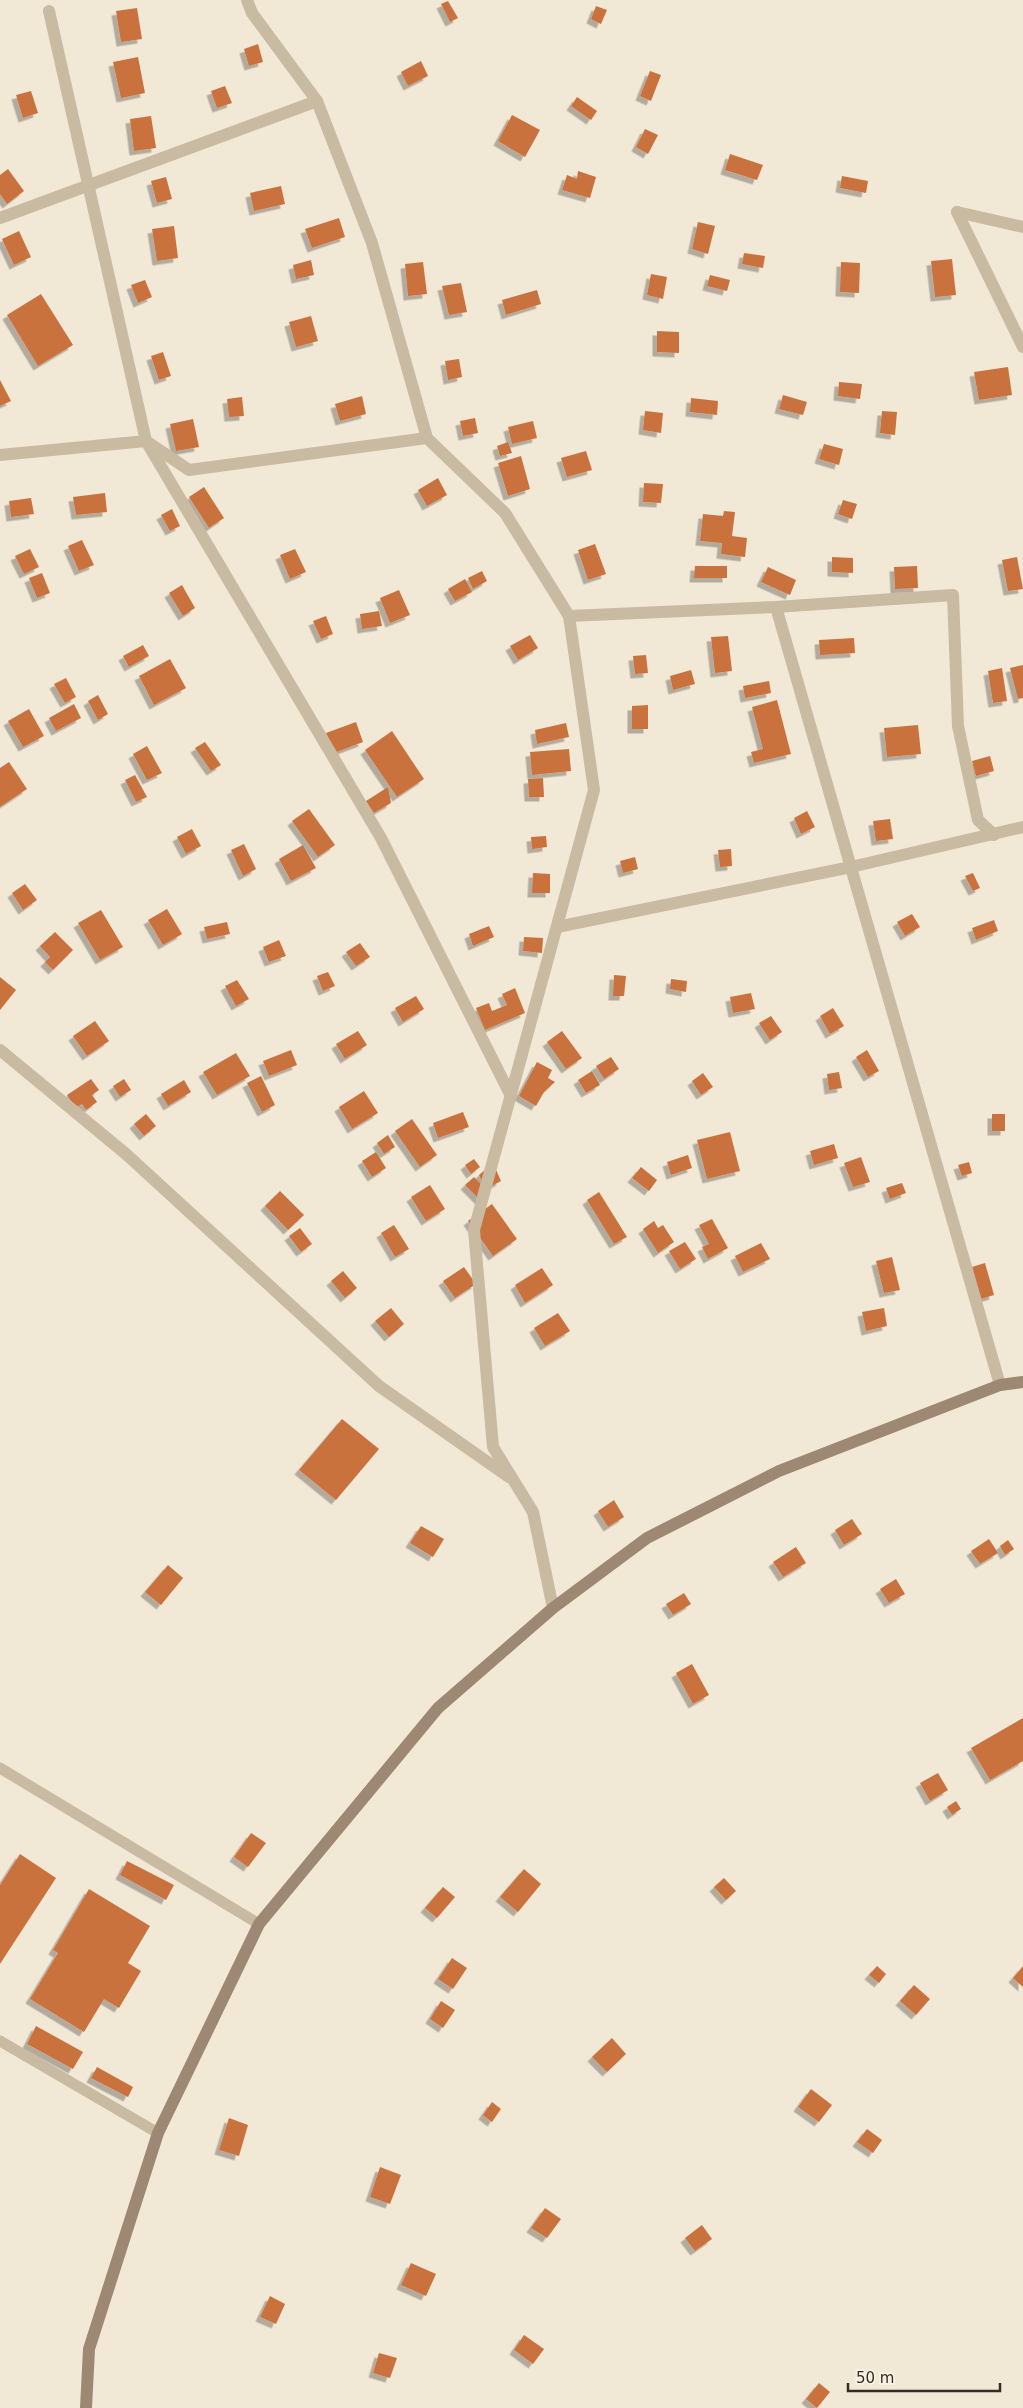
<svg xmlns="http://www.w3.org/2000/svg" width="1023" height="2408" font-family="'DejaVu Sans',sans-serif">
  <style>
    .building { fill: #ca723c; filter: url(#shadow) }
    .lines { fill: none; stroke-linecap: round; stroke-linejoin: round }
    .lane { stroke: #c9baa2; stroke-width: 11 }
    .street { stroke: #c9baa2; stroke-width: 12 }
    .secondary { stroke: #9d8874; stroke-width: 12 }
  </style>
  <defs>
    <filter id="shadow"><feDropShadow dx="-4.5" dy="4.5" stdDeviation="0" flood-color="#0004"/></filter>
  </defs>
  <rect width="100%" height="100%" fill="#f1e8d6"/>
  <g class="building">
    <path d="M448,1L458,18L450,22L441,4Z"/>
    <path d="M596,6L607,10L601,24L591,19Z"/>
    <path d="M137,8L142,39L121,42L116,11Z"/>
    <path d="M258,44L263,62L249,66L244,49Z"/>
    <path d="M138,57L145,93L121,98L113,62Z"/>
    <path d="M421,61L428,76L408,86L401,72Z"/>
    <path d="M650,71L661,75L651,101L640,96Z"/>
    <path d="M225,86L232,103L217,108L211,91Z"/>
    <path d="M31,91L38,113L23,118L16,95Z"/>
    <path d="M577,97L597,111L591,120L571,106Z"/>
    <path d="M512,115L540,130L525,157L498,141Z"/>
    <path d="M151,116L156,148L134,151L130,119Z"/>
    <path d="M645,129L658,135L648,154L636,147Z"/>
    <path d="M730,154L763,165L757,180L725,170Z"/>
    <path d="M8,169L24,191L7,204L0,194V175Z"/>
    <path d="M578,171L596,177L590,198L562,190L567,175L577,179Z"/>
    <path d="M842,176L868,181L866,193L840,188Z"/>
    <path d="M166,177L172,199L157,203L151,181Z"/>
    <path d="M281,186L285,204L254,211L250,193Z"/>
    <path d="M339,218L345,237L312,248L305,229Z"/>
    <path d="M698,222L715,226L708,254L692,249Z"/>
    <path d="M174,226L178,258L157,261L152,229Z"/>
    <path d="M19,231L31,257L14,265L2,239Z"/>
    <path d="M744,253L765,256L763,268L742,264Z"/>
    <path d="M952,259L956,295L935,297L931,261Z"/>
    <path d="M311,260L314,275L296,279L293,265Z"/>
    <path d="M423,262L427,294L408,296L405,264Z"/>
    <path d="M841,262L860,263L859,293L840,292Z"/>
    <path d="M651,274L667,277L663,299L647,295Z"/>
    <path d="M710,275L730,280L727,291L707,286Z"/>
    <path d="M145,280L152,297L138,303L131,285Z"/>
    <path d="M461,283L467,312L449,315L442,286Z"/>
    <path d="M537,290L541,304L506,315L502,300Z"/>
    <path d="M41,294L73,345L38,366L7,315Z"/>
    <path d="M311,316L318,341L296,347L289,322Z"/>
    <path d="M657,331L679,332V353L657,352Z"/>
    <path d="M163,352L171,376L159,380L151,356Z"/>
    <path d="M459,359L462,377L448,380L445,361Z"/>
    <path d="M1008,367L1012,395L979,400L974,372Z"/>
    <path d="M0,380L11,401L0,406Z"/>
    <path d="M839,382L862,384L860,399L838,396Z"/>
    <path d="M783,395L807,402L803,415L779,409Z"/>
    <path d="M362,396L366,414L340,421L335,404Z"/>
    <path d="M242,397L244,416L229,417L227,399Z"/>
    <path d="M691,398L718,401L717,415L690,412Z"/>
    <path d="M645,411L663,413L661,433L643,430Z"/>
    <path d="M882,411L897,412L895,435L880,433Z"/>
    <path d="M475,418L478,433L463,436L460,421Z"/>
    <path d="M193,419L199,447L176,451L170,424Z"/>
    <path d="M533,421L537,438L512,444L508,427Z"/>
    <path d="M508,442L512,453L500,456L497,446Z"/>
    <path d="M824,444L843,449L839,465L819,459Z"/>
    <path d="M586,451L592,470L567,477L561,458Z"/>
    <path d="M521,456L530,489L508,496L498,463Z"/>
    <path d="M438,478L447,495L427,506L418,490Z"/>
    <path d="M644,483L663,484L661,503L643,502Z"/>
    <path d="M204,487L224,518L209,528L189,497Z"/>
    <path d="M105,493L107,512L76,515L73,497Z"/>
    <path d="M31,498L34,514L11,517L9,501Z"/>
    <path d="M843,500L857,504L852,519L838,514Z"/>
    <path d="M172,509L180,526L170,531L161,515Z"/>
    <path d="M724,511L735,512L732,536L747,538L745,557L721,554L722,543L700,541L703,514L723,516Z"/>
    <path d="M82,540L94,565L79,571L68,546Z"/>
    <path d="M595,544L606,574L588,580L578,550Z"/>
    <path d="M30,549L39,567L24,574L15,556Z"/>
    <path d="M295,549L306,572L290,579L280,555Z"/>
    <path d="M832,557L853,558V573L832,572Z"/>
    <path d="M1017,557L1023,589L1008,591L1002,560Z"/>
    <path d="M695,566H727V578H694Z"/>
    <path d="M917,566L918,588L895,589L894,567Z"/>
    <path d="M768,567L796,580L790,595L761,582Z"/>
    <path d="M482,571L487,581L473,589L468,578Z"/>
    <path d="M42,573L50,593L37,598L29,578Z"/>
    <path d="M465,579L472,592L455,601L448,589Z"/>
    <path d="M182,585L195,608L183,616L169,593Z"/>
    <path d="M399,590L410,615L390,623L380,598Z"/>
    <path d="M379,611L382,626L362,629L360,614Z"/>
    <path d="M326,616L333,634L321,639L313,621Z"/>
    <path d="M530,635L538,648L518,660L510,646Z"/>
    <path d="M728,636L732,671L715,673L711,637Z"/>
    <path d="M854,638L855,653L820,655L819,640Z"/>
    <path d="M143,645L149,656L129,667L123,656Z"/>
    <path d="M646,655L648,673L635,674L633,656Z"/>
    <path d="M170,659L186,688L154,705L139,676Z"/>
    <path d="M1023,665V698L1018,699L1010,668Z"/>
    <path d="M1002,668L1007,701L993,703L988,671Z"/>
    <path d="M691,670L695,684L673,690L670,676Z"/>
    <path d="M66,678L76,697L65,703L54,684Z"/>
    <path d="M769,681L771,693L745,698L743,686Z"/>
    <path d="M98,695L108,714L98,720L88,701Z"/>
    <path d="M777,700L791,754L754,763L751,752L763,749L752,707Z"/>
    <path d="M74,704L81,718L56,731L49,718Z"/>
    <path d="M648,705V729H632V706Z"/>
    <path d="M29,709L44,736L23,747L8,721Z"/>
    <path d="M356,722L363,742L334,753L326,733Z"/>
    <path d="M566,723L569,737L537,744L535,730Z"/>
    <path d="M918,725L921,754L887,757L884,728Z"/>
    <path d="M392,731L424,779L397,797L365,750Z"/>
    <path d="M205,742L221,765L211,771L195,748Z"/>
    <path d="M147,746L162,773L147,780L133,754Z"/>
    <path d="M569,749L571,771L532,775L530,752Z"/>
    <path d="M990,756L994,771L976,776L972,761Z"/>
    <path d="M9,762L27,789L0,807V768Z"/>
    <path d="M135,775L147,797L136,802L125,780Z"/>
    <path d="M543,778L544,797H529L528,779Z"/>
    <path d="M388,787L391,803L374,813L366,801Z"/>
    <path d="M309,809L335,845L318,857L292,821Z"/>
    <path d="M807,811L815,827L801,834L794,818Z"/>
    <path d="M890,819L893,839L876,841L873,821Z"/>
    <path d="M192,829L201,846L186,854L177,837Z"/>
    <path d="M546,836L547,847L532,849L531,837Z"/>
    <path d="M244,844L256,869L243,876L231,850Z"/>
    <path d="M303,845L316,868L291,881L279,859Z"/>
    <path d="M731,849L732,866L720,867L718,850Z"/>
    <path d="M635,857L638,869L623,873L620,861Z"/>
    <path d="M533,873L550,874V893H532Z"/>
    <path d="M973,873L980,888L973,891L965,876Z"/>
    <path d="M25,884L37,900L23,910L12,893Z"/>
    <path d="M167,909L182,934L163,945L148,920Z"/>
    <path d="M101,910L123,947L100,960L78,923Z"/>
    <path d="M912,914L920,927L905,936L897,922Z"/>
    <path d="M994,920L998,931L976,940L972,928Z"/>
    <path d="M227,922L230,934L207,939L204,927Z"/>
    <path d="M489,926L494,937L473,946L469,934Z"/>
    <path d="M55,932L73,950L53,970L45,962L50,957L40,946Z"/>
    <path d="M524,937L543,938L542,953L523,951Z"/>
    <path d="M279,940L286,956L269,962L263,947Z"/>
    <path d="M360,943L370,957L356,966L346,952Z"/>
    <path d="M328,972L335,986L323,991L317,976Z"/>
    <path d="M614,975L626,976L624,996H613Z"/>
    <path d="M0,977L16,990L0,1010Z"/>
    <path d="M671,979L687,981L686,992L670,989Z"/>
    <path d="M237,980L249,999L236,1006L225,986Z"/>
    <path d="M515,988L525,1013L485,1030L476,1008L489,1003L492,1011L507,1005L502,994Z"/>
    <path d="M751,993L755,1009L733,1013L730,997Z"/>
    <path d="M416,996L424,1009L403,1022L395,1008Z"/>
    <path d="M833,1008L844,1026L830,1034L820,1016Z"/>
    <path d="M771,1016L782,1032L770,1040L759,1023Z"/>
    <path d="M95,1021L109,1041L87,1056L73,1036Z"/>
    <path d="M358,1031L367,1045L345,1059L336,1044Z"/>
    <path d="M562,1031L582,1058L566,1069L547,1042Z"/>
    <path d="M291,1050L297,1065L269,1076L263,1061Z"/>
    <path d="M867,1050L879,1071L868,1077L856,1057Z"/>
    <path d="M236,1053L250,1076L217,1095L203,1072Z"/>
    <path d="M611,1057L619,1069L604,1079L596,1066Z"/>
    <path d="M537,1062L552,1070L548,1078L555,1082L544,1092L536,1106L519,1096Z"/>
    <path d="M592,1071L600,1085L586,1093L578,1080Z"/>
    <path d="M839,1072L842,1088L829,1090L827,1074Z"/>
    <path d="M703,1073L713,1087L701,1095L692,1081Z"/>
    <path d="M261,1076L275,1105L262,1112L247,1083Z"/>
    <path d="M91,1079L99,1090L92,1095L97,1102L86,1110L82,1104L76,1108L67,1095Z"/>
    <path d="M124,1079L131,1090L120,1097L113,1086Z"/>
    <path d="M184,1080L191,1092L168,1106L161,1094Z"/>
    <path d="M364,1091L378,1113L352,1129L339,1107Z"/>
    <path d="M463,1112L469,1127L438,1138L433,1123Z"/>
    <path d="M146,1114L156,1126L144,1136L134,1124Z"/>
    <rect x="992" y="1114" width="13" height="17"/>
    <path d="M412,1119L437,1155L420,1167L395,1131Z"/>
    <path d="M730,1132L740,1171L707,1179L697,1140Z"/>
    <path d="M388,1135L395,1147L384,1154L377,1143Z"/>
    <path d="M834,1144L838,1158L814,1165L810,1151Z"/>
    <path d="M376,1152L386,1168L372,1177L362,1161Z"/>
    <path d="M688,1155L692,1168L671,1175L667,1162Z"/>
    <path d="M861,1157L870,1182L853,1187L844,1163Z"/>
    <path d="M474,1159L480,1167L471,1174L465,1165Z"/>
    <path d="M969,1162L972,1173L962,1176L958,1165Z"/>
    <path d="M493,1163L501,1181L486,1189L482,1202L465,1185L474,1177L486,1189L479,1175Z"/>
    <path d="M641,1167L657,1180L649,1191L632,1178Z"/>
    <path d="M902,1183L906,1193L890,1199L886,1188Z"/>
    <path d="M430,1185L445,1209L426,1221L411,1197Z"/>
    <path d="M280,1191L304,1215L288,1230L265,1206Z"/>
    <path d="M599,1192L627,1237L614,1244L587,1200Z"/>
    <path d="M492,1204L517,1239L493,1256L468,1221Z"/>
    <path d="M712,1219L728,1248L708,1259L702,1247L709,1244L699,1225Z"/>
    <path d="M654,1221L658,1228L663,1225L674,1242L658,1253L643,1229Z"/>
    <path d="M394,1225L409,1249L395,1257L381,1233Z"/>
    <path d="M300,1228L312,1244L301,1252L289,1236Z"/>
    <path d="M685,1242L696,1259L680,1269L669,1251Z"/>
    <path d="M761,1243L770,1259L743,1272L735,1256Z"/>
    <path d="M892,1257L900,1290L884,1293L876,1261Z"/>
    <path d="M985,1263L994,1295L981,1299L972,1267Z"/>
    <path d="M464,1267L476,1284L455,1298L443,1281Z"/>
    <path d="M542,1268L553,1285L525,1303L515,1285Z"/>
    <path d="M343,1271L357,1288L345,1298L331,1281Z"/>
    <path d="M391,1308L404,1324L389,1337L375,1321Z"/>
    <path d="M884,1308L887,1326L866,1331L862,1312Z"/>
    <path d="M558,1313L570,1331L545,1346L534,1328Z"/>
    <path d="M342,1419L379,1449L336,1500L299,1470Z"/>
    <path d="M614,1500L624,1517L608,1527L598,1511Z"/>
    <path d="M852,1519L862,1534L844,1545L835,1530Z"/>
    <path d="M421,1526L444,1539L433,1557L410,1543Z"/>
    <path d="M989,1539L998,1553L980,1564L971,1551Z"/>
    <path d="M1008,1540L1014,1549L1005,1555L1000,1546Z"/>
    <path d="M796,1547L806,1563L783,1577L773,1562Z"/>
    <path d="M168,1565L183,1578L161,1605L145,1592Z"/>
    <path d="M896,1579L905,1594L889,1603L880,1589Z"/>
    <path d="M684,1593L691,1604L673,1615L666,1604Z"/>
    <path d="M692,1664L709,1695L693,1704L676,1673Z"/>
    <path d="M1023,1718V1761L990,1780L971,1748Z"/>
    <path d="M938,1773L948,1790L930,1801L920,1783Z"/>
    <path d="M956,1801L961,1809L952,1815L947,1807Z"/>
    <path d="M251,1833L266,1843L248,1867L234,1857Z"/>
    <path d="M20,1854L56,1878L0,1964V1885Z"/>
    <path d="M127,1861L174,1885L166,1900L120,1875Z"/>
    <path d="M524,1869L541,1884L518,1912L500,1897Z"/>
    <path d="M724,1878L736,1891L726,1900L714,1887Z"/>
    <path d="M443,1887L455,1897L437,1918L425,1908Z"/>
    <path d="M89,1889L150,1926L128,1963L141,1971L119,2008L104,1999L84,2032L30,1999L58,1953L53,1950Z"/>
    <path d="M452,1958L467,1968L453,1989L438,1979Z"/>
    <path d="M877,1966L886,1974L879,1983L869,1975Z"/>
    <path d="M1023,1966V1987L1013,1978Z"/>
    <path d="M914,1985L930,1999L916,2015L900,2001Z"/>
    <path d="M441,2001L455,2010L443,2028L430,2019Z"/>
    <path d="M36,2026L83,2052L73,2069L27,2044Z"/>
    <path d="M612,2038L626,2054L607,2072L592,2057Z"/>
    <path d="M97,2067L133,2087L128,2097L91,2078Z"/>
    <path d="M811,2089L832,2105L819,2122L798,2107Z"/>
    <path d="M492,2102L501,2109L492,2122L483,2115Z"/>
    <path d="M229,2118L248,2125L239,2156L219,2150Z"/>
    <path d="M867,2129L882,2140L873,2153L857,2142Z"/>
    <path d="M380,2167L401,2175L390,2204L370,2197Z"/>
    <path d="M545,2208L561,2219L547,2238L531,2228Z"/>
    <path d="M702,2225L712,2239L695,2251L685,2238Z"/>
    <path d="M411,2263L436,2274L426,2296L401,2285Z"/>
    <path d="M270,2296L285,2304L276,2324L260,2317Z"/>
    <path d="M524,2335L544,2349L533,2364L514,2350Z"/>
    <path d="M379,2353L397,2358L390,2378L373,2373Z"/>
    <path d="M819,2383L830,2392L817,2408L806,2399Z"/>
  </g>
  <g class="lines">
    <g class="lane">
      <path d="M0,1768L259,1924"/>
      <path d="M0,2041L158,2133"/>
    </g>
    <g class="street">
      <path d="M247,0L252,13L317,101L372,243L427,438L505,513L569,616L594,790L474,1230L493,1447L533,1512L553,1608"/>
      <path d="M49,11L146,441L381,838L511,1096"/>
      <path d="M957,212L1023,347"/>
      <path d="M957,212L1023,227"/>
      <path d="M0,218L317,101"/>
      <path d="M0,455L146,441L189,470L427,438"/>
      <path d="M776,607L1000,1385"/>
      <path d="M569,616L776,607L953,595L958,726L978,820L994,835"/>
      <path d="M557,927L851,867L1023,827"/>
      <path d="M0,1050L126,1154L379,1386L509,1477"/>
    </g>
    <path class="secondary" d="M86,2408L89,2349L158,2133L259,1924L438,1708L553,1608L647,1538L779,1471L1000,1385L1023,1382"/>
  </g>
  <path d="M848 2383v8h152v-8" fill="none" stroke="#342c25" stroke-width="2.5"/>
  <text x="856" y="2383" font-size="15" fill="#342c25" stroke="#f9f2e2" stroke-width="4" paint-order="stroke">50 m</text>
</svg>
